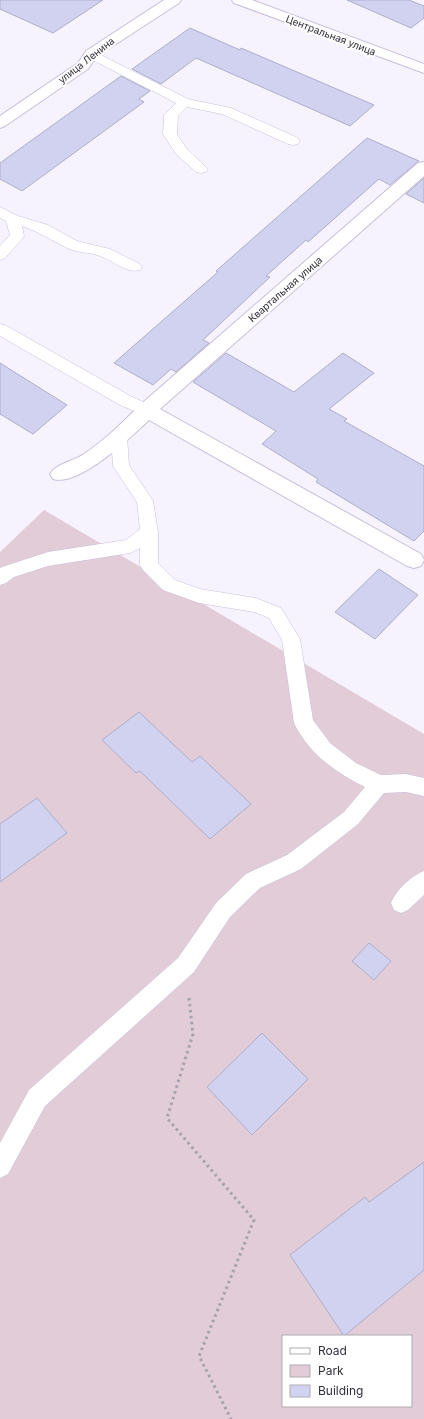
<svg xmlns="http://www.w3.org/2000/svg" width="424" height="1419" font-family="Inter,sans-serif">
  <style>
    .green { fill: #e1ccd8; fill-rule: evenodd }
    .building { fill: #d0d2f0; stroke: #acaeca }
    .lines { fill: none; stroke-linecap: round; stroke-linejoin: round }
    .service-casing { stroke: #c8beda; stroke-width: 1 }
    .minor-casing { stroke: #c8beda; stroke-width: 2 }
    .path { stroke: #a5a1ac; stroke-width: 3; stroke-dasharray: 2.5 3.5; stroke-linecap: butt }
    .service { fill: #fff; fill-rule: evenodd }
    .minor { fill: #fff; fill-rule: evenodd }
    .labels { text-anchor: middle; stroke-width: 4; stroke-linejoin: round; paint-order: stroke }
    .far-street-label { font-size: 10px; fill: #332f3a; stroke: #fff }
  </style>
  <rect width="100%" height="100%" fill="#f7f3fe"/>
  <path class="green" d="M44,510L424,734V1419H0V552ZM283,1336H411V1406H283Z"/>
  <g class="building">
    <path d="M0,0H103L53,33L0,9Z"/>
    <path d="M347,0H409L424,6V18L411,28Z"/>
    <path d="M190,28L240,50L241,48L374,105L350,126L196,58L161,84L132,69Z"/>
    <path d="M121,76L150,91L139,99L144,102L22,191L0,179V163Z"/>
    <path d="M367,138L419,161L390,185L379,179L308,242L306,240L266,276L270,277L203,340L209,343L176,372L171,369L153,385L114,363L218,272L216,271Z"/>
    <path d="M424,178V203L406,194Z"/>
    <path d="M226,353L294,392L343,353L374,373L329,409L347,419L344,421L424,466V531L414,541L316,482L318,479L262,444L276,431L193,382Z"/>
    <path d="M0,363L67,405L33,434L0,414Z"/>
    <path d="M379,569L418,595L375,639L335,612Z"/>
    <path d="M139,712L192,762L200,756L251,804L210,839L140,771L136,773L102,740Z"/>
    <path d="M37,798L67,833L0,882V824Z"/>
    <path d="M369,943L391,961L374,980L352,961Z"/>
    <path d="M262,1033L308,1079L252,1135L207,1087Z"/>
    <path d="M424,1162V1270L344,1336L290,1255L365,1197L369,1202Z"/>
  </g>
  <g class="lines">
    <defs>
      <g id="service">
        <path d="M91,50L188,99L231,108L298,138L300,141L298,144L293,145L288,144L222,114L187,107L178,116L177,134L186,148L208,169L206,172L201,173L196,172L176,154L163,134L164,115L176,103L87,57L85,54L87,51Z"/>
        <path d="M0,207L18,216L48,225L77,241L110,249L140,264L142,267L140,270C126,274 113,260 100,256C90,252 77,253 67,248C51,240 39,232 22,226L24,236L22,239L5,258L0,260V246L10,235L6,221L0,218Z"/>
        <path d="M0,324L5,325L132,397L153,406L155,410L153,414L147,416L120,405L0,336Z"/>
        <path d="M119,431L125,433L127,437L129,465L153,501L158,532V563L175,580L200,589L256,598L281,608L300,639L313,720L330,743L356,763L381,775L406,774L424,778V796L406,792L384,793L358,824L301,869L260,888L230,917L194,972L45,1106L8,1174L0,1178V1143L29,1090L178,958L216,903L246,874L287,855L344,812L365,787C335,772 309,754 294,723L282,640L269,618L254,612L199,603L163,590L143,570L140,565V548L130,553L48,566L14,577L6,583L0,585V568L2,567L48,552L126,540L140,529L137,502L113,466L111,437L113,433Z"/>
        <path d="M424,871V895L408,910L401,913L394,910L391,903C396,890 411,876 424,871Z"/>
      </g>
      <g id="minor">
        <path d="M164,0H181L179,3L96,57L88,69L5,126L0,128V116L78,63L86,51Z"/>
        <path d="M232,0H252L424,64V73L234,3Z"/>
        <path d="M424,162V176L160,409L421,554L424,560L421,566L414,568L407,566L149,420C131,437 79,487 53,479L50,474C57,463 74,461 84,454C105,440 123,422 140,405L418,163Z"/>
      </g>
    </defs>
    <use href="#service" class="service-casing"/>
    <use href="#minor" class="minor-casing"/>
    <path class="path" d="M189,998L193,1034L167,1118L254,1220L199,1356L231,1419"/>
    <use href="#service" class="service"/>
    <use href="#minor" class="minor"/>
  </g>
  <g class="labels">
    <g class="far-street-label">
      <text transform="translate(331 35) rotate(21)" y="4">Центральная улица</text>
      <text transform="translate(86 60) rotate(-38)" y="4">улица Ленина</text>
      <text transform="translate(285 289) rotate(-41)" y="4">Квартальная улица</text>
    </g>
  </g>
  <rect x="282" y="1335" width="130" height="72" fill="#ffffff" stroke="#adacb0"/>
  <rect x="290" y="1348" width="20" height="6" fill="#ffffff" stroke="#adacb0"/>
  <text x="318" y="1355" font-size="12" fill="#332f3a">Road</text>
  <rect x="290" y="1365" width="20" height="12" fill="#e1ccd8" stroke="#adacb0"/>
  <text x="318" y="1375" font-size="12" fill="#332f3a">Park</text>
  <rect x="290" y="1385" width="20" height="12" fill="#d0d2f0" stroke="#adacb0"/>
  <text x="318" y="1395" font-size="12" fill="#332f3a">Building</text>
</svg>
